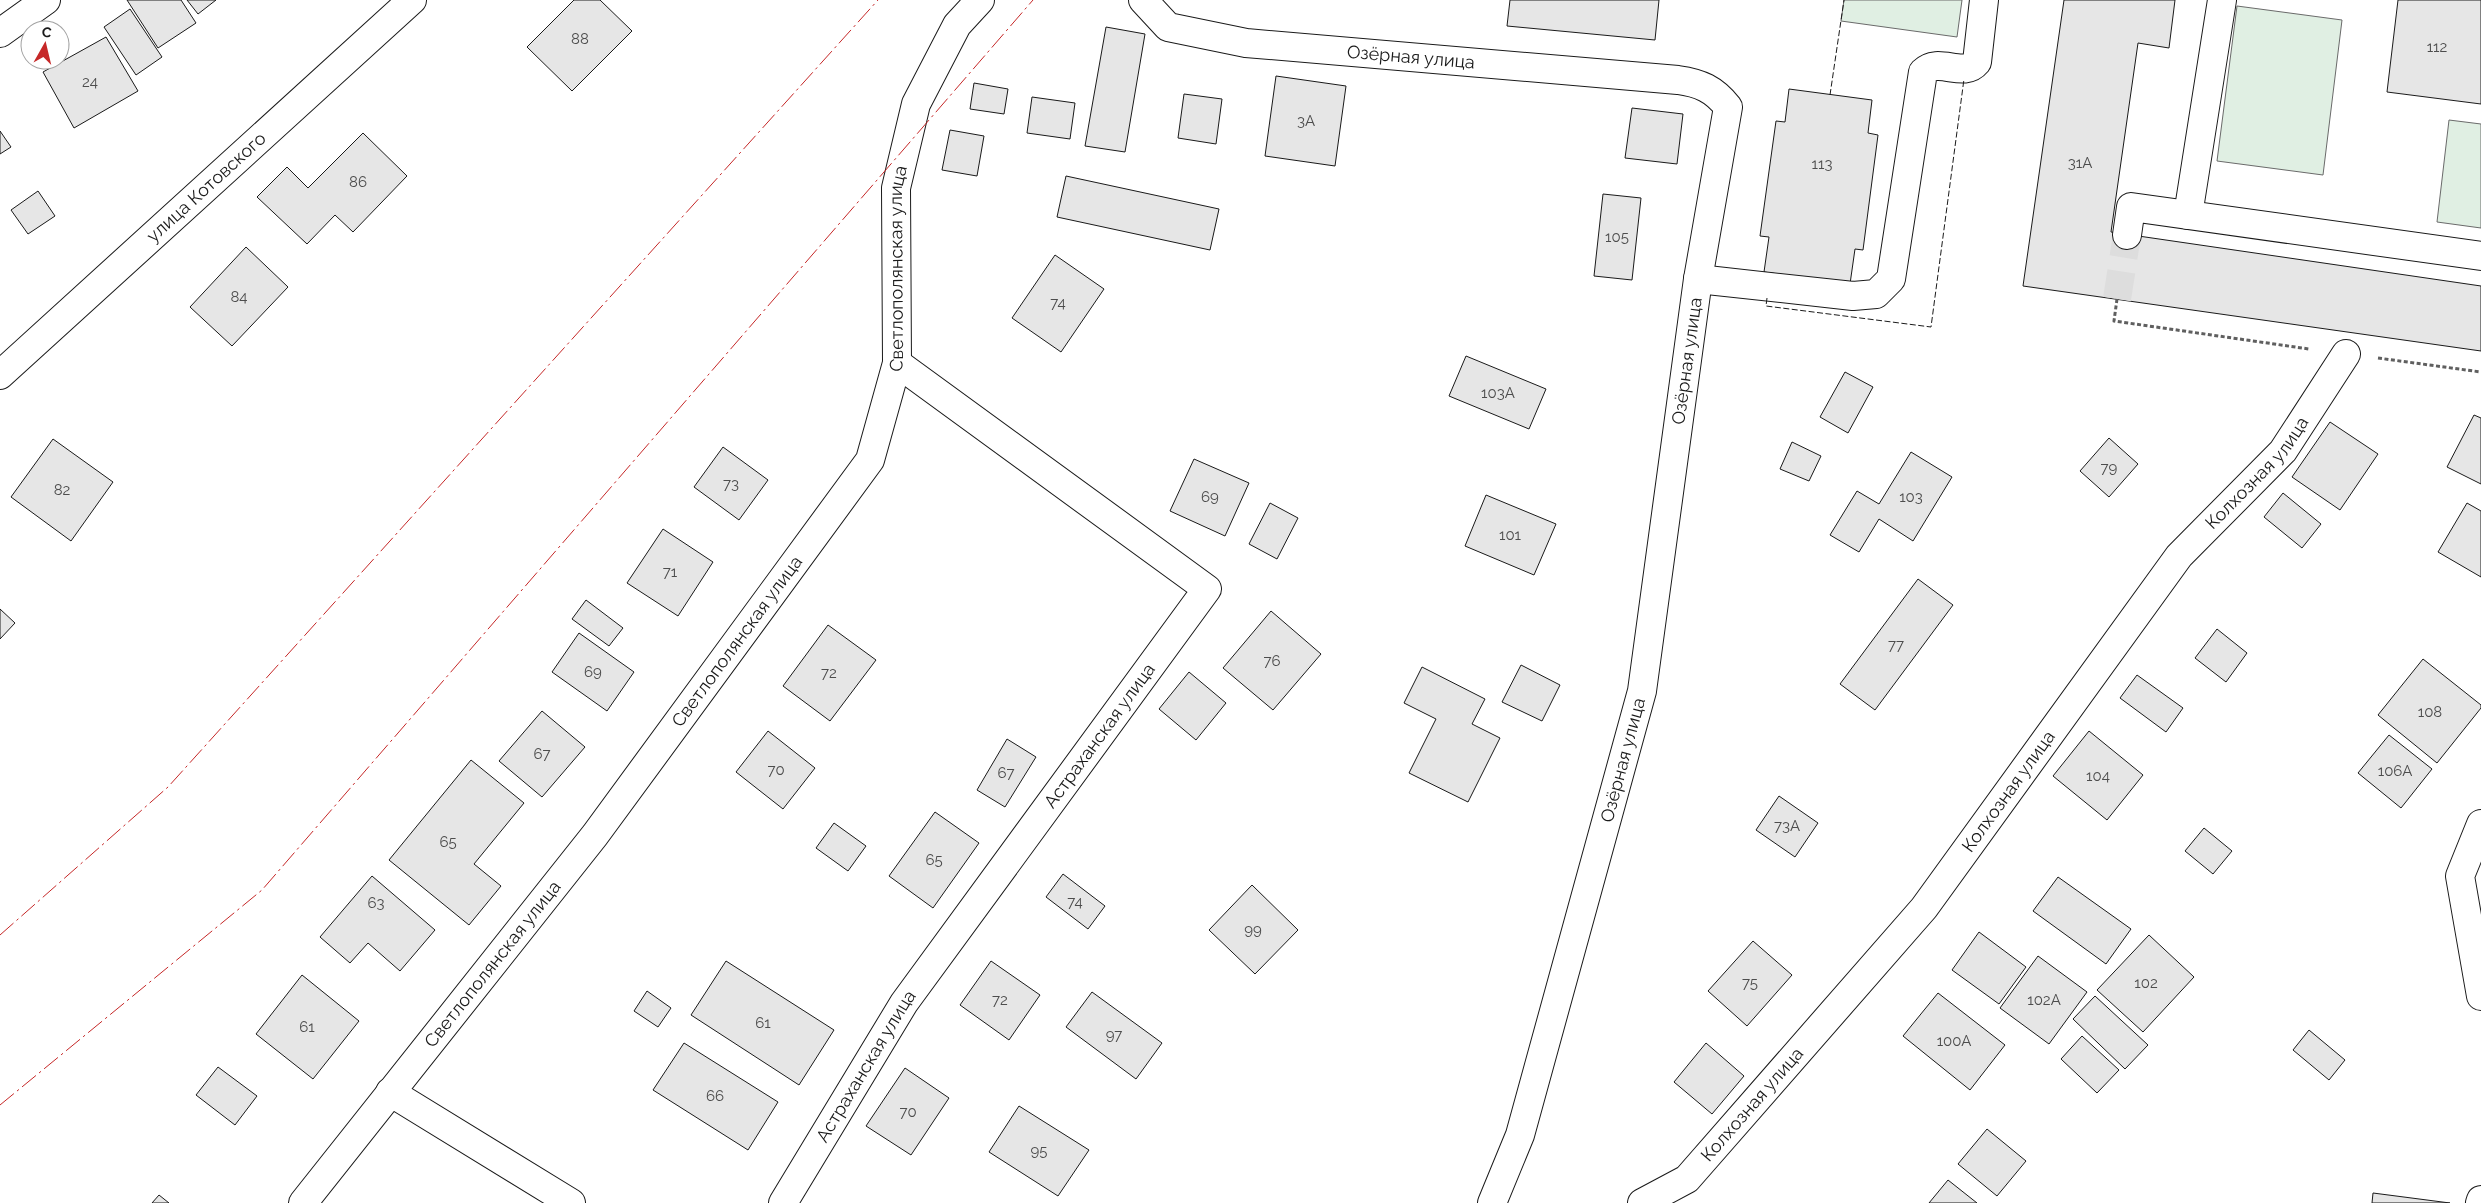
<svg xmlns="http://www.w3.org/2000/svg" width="2481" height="1203" font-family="Raleway,sans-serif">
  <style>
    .green { fill: #e0efe3; stroke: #6a6a6a }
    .building { fill: #e6e6e6; stroke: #1a1a1a }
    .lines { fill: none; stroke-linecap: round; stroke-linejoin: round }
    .minor-tunnel { stroke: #ddd; stroke-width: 28; stroke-dasharray: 28 14; stroke-linecap: butt }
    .minor-casing { stroke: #1a1a1a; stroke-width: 30 }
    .path { stroke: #5f5f5f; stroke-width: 3; stroke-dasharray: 4 2.5; stroke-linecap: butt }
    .minor { stroke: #fff; stroke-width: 28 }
    .fence { stroke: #1a1a1a; stroke-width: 1; stroke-dasharray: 6 2.5; stroke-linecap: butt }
    .power { stroke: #c62828; stroke-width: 1; stroke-dasharray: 18 4 2.5 4; stroke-linecap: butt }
    .labels { text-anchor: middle; stroke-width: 4; stroke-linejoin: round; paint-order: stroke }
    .number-label { font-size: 15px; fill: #4d4d4d }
    .street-label { font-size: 18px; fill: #1a1a1a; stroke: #fff }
  </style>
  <rect width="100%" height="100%" fill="#fff"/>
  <g class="green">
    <path d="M1844,0H1962L1957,37L1841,21Z"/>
    <path d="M2237,6L2342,20L2323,175L2217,161Z"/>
    <path d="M2449,120L2481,124V228L2437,222Z"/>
  </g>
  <g class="building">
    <path d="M127,0H181L196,23L158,48Z"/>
    <path d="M187,0H216L198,14Z"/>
    <path d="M574,0H600L632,31L572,91L527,47Z"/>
    <path d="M1510,0H1659L1655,40L1507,26Z"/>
    <path d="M2064,0H2175L2169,48L2138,43L2111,232L2481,286V351L2023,286Z"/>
    <path d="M2398,0H2481V104L2387,92Z"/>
    <path d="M130,9L162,57L136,75L104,27Z"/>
    <path d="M1106,27L1145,34L1125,152L1085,146Z"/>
    <path d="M106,37L138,91L74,128L43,72Z"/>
    <path d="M1276,76L1346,86L1335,166L1265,156Z"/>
    <path d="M974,83L1008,89L1004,114L970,109Z"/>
    <path d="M1789,89L1872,100L1868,133L1878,135L1863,250L1855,249L1850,284L1764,272L1769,237L1760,236L1776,121L1785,122Z"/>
    <path d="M1184,94L1222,99L1216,144L1178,138Z"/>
    <path d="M1032,97L1075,103L1070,139L1027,133Z"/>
    <path d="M1632,108L1683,114L1677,164L1625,158Z"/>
    <path d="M950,130L984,136L977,176L942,170Z"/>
    <path d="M0,131L11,147L0,154Z"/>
    <path d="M363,133L407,176L353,232L335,215L307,244L257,197L287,167L308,188Z"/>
    <path d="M1066,176L1219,209L1210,250L1057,217Z"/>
    <path d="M38,191L55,216L28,234L11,210Z"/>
    <path d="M1603,194L1641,198L1632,280L1594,276Z"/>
    <path d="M246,247L288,287L232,346L190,307Z"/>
    <path d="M1055,255L1104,289L1061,352L1012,318Z"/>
    <path d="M1466,356L1546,389L1529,429L1449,396Z"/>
    <path d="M1845,372L1873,387L1848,433L1820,417Z"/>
    <path d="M2474,415L2481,418V484L2447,467Z"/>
    <path d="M2330,422L2378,454L2340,510L2292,477Z"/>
    <path d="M2109,438L2138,464L2109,497L2080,471Z"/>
    <path d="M53,439L113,482L71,541L11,497Z"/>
    <path d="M1792,442L1821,456L1809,481L1780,469Z"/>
    <path d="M723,447L768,480L739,520L694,487Z"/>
    <path d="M1911,452L1952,477L1913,541L1879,519L1859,552L1830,535L1857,491L1879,504Z"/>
    <path d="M1194,459L1249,483L1225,536L1170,511Z"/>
    <path d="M2283,493L2321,524L2302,548L2264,517Z"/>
    <path d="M1486,495L1556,524L1534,575L1465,546Z"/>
    <path d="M1270,503L1298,518L1277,559L1249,544Z"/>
    <path d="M2467,503L2481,511V577L2438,552Z"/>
    <path d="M663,529L713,562L678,616L627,583Z"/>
    <path d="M1918,579L1953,605L1875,710L1840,684Z"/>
    <path d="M586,600L623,628L609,646L572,619Z"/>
    <path d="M0,609L15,623L0,639Z"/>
    <path d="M1271,611L1321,654L1273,710L1223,668Z"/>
    <path d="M828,625L876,660L830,721L783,686Z"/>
    <path d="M2217,629L2247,653L2226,682L2195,658Z"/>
    <path d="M579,633L634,672L607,711L552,672Z"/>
    <path d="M2423,659L2481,705V708L2437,763L2378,715Z"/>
    <path d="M1521,665L1560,685L1542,721L1502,702Z"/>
    <path d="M1422,667L1485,699L1472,724L1500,738L1468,802L1409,773L1436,719L1404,703Z"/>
    <path d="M1189,672L1226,703L1196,740L1159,709Z"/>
    <path d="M2137,675L2183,708L2166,732L2120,698Z"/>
    <path d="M542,711L585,747L542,797L499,761Z"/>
    <path d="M768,731L815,768L783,809L736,772Z"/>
    <path d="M2089,731L2143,775L2107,820L2053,776Z"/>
    <path d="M2389,735L2432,769L2401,808L2358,773Z"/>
    <path d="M1007,739L1036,757L1005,807L977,790Z"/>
    <path d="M471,760L524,803L474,864L501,886L469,925L389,860Z"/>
    <path d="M1779,796L1818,823L1795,857L1756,830Z"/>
    <path d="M935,812L979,843L933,908L889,876Z"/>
    <path d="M834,823L866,846L848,871L816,848Z"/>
    <path d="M2204,828L2232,851L2213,874L2185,851Z"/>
    <path d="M1063,874L1105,906L1088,929L1046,897Z"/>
    <path d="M372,876L435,930L400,971L368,943L350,963L320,937Z"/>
    <path d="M2058,877L2131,929L2106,964L2033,911Z"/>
    <path d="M1252,885L1298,930L1255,974L1209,930Z"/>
    <path d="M1979,932L2026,967L1999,1004L1952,970Z"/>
    <path d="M2149,935L2194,977L2143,1032L2097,990Z"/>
    <path d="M1753,941L1792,975L1747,1026L1708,991Z"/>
    <path d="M2038,956L2087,992L2049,1044L2000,1008Z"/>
    <path d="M726,961L834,1030L799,1085L691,1015Z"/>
    <path d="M991,961L1040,995L1009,1040L960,1005Z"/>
    <path d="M302,975L359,1021L313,1079L256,1034Z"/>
    <path d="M647,991L671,1008L658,1027L634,1011Z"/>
    <path d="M1092,992L1162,1043L1136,1079L1066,1027Z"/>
    <path d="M1938,993L2005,1045L1970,1090L1903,1036Z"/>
    <path d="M2095,996L2148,1045L2125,1069L2073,1019Z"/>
    <path d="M2309,1030L2345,1060L2329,1080L2293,1050Z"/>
    <path d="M2082,1036L2119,1070L2097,1093L2061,1059Z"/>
    <path d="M684,1043L778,1102L748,1150L653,1090Z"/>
    <path d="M1706,1043L1744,1076L1712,1114L1674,1082Z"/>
    <path d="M218,1067L257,1096L235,1125L196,1095Z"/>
    <path d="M905,1068L949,1098L911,1155L866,1126Z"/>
    <path d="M1019,1106L1089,1150L1058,1196L989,1152Z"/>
    <path d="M1987,1129L2026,1161L1997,1196L1958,1164Z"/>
    <path d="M1948,1180L1977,1203H1929Z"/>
    <path d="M2373,1193L2450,1203H2372Z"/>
    <path d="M159,1195L169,1203H152Z"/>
  </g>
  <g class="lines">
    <path class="minor-tunnel" d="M2117,299L2127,235"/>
    <defs>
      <g id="minor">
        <path id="s1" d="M1143,0L1168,27L1246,43L1678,80C1700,83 1714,89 1728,107L1698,279L1642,691L1520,1135L1492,1203"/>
        <path d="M0,33L46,0"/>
        <path d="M2188,215L2222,0"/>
        <path d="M2127,235L2131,207L2481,256"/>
        <path d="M1698,279L1853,296L1876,294L1891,279L1923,72C1939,56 1963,79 1977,62L1984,0"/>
        <path id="s2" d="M0,375L412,0"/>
        <path d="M2481,824L2460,876L2481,996"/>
        <path d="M390,1092L571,1203"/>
        <path id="s3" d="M303,1203L595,835L870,460L897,363L896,188L916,104L957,25L980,0"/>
        <path id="s4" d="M783,1203L904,1003L1207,589L897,363"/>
        <path id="s5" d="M1642,1203L1687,1179L1924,908L2179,556L2283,451L2346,354"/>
        <path d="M2480,1203L2481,1200"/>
      </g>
    </defs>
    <use href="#minor" class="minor-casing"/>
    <g class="path">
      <path d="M2117,299L2114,321L2309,349"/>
      <path d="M2378,358L2481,372"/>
    </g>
    <use href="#minor" class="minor"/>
    <g class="fence">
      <path d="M1830,95L1844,0"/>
      <path d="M1767,298L1766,306L1931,327L1964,79"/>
    </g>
    <g class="power">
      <path d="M0,935L168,787L878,0"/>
      <path d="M0,1105L262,890L1033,0"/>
    </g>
  </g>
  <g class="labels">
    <g class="number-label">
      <text x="580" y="44">88</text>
      <text x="2437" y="52">112</text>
      <text x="90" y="87">24</text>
      <text x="1306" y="126">3А</text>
      <text x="2080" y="168">31А</text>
      <text x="1822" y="169">113</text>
      <text x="358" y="187">86</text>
      <text x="1617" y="242">105</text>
      <text x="239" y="302">84</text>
      <text x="1058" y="308">74</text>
      <text x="1498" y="398">103А</text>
      <text x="2109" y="473">79</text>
      <text x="731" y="489">73</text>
      <text x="62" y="495">82</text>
      <text x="1210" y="502">69</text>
      <text x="1911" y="502">103</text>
      <text x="1510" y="540">101</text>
      <text x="670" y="577">71</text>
      <text x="1896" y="650">77</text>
      <text x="1272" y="666">76</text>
      <text x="593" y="677">69</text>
      <text x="829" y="678">72</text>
      <text x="2430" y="717">108</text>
      <text x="542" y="759">67</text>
      <text x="776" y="775">70</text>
      <text x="2395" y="776">106А</text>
      <text x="1006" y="778">67</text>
      <text x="2098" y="781">104</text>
      <text x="1787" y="831">73А</text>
      <text x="448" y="847">65</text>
      <text x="934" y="865">65</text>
      <text x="1075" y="907">74</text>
      <text x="376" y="908">63</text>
      <text x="1253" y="935">99</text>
      <text x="1750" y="988">75</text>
      <text x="2146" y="988">102</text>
      <text x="1000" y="1005">72</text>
      <text x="2044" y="1005">102А</text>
      <text x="763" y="1028">61</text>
      <text x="307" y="1032">61</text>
      <text x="1114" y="1040">97</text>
      <text x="1954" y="1046">100А</text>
      <text x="715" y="1101">66</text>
      <text x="908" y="1117">70</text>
      <text x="1039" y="1156">95</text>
    </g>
    <g class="street-label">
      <text dy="6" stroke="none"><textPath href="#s1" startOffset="282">Озёрная улица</textPath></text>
      <text dy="6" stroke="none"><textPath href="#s2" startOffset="279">улица Котовского</textPath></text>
      <text dy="6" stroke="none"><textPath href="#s3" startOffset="1130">Светлополянская улица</textPath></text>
      <text transform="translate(1687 361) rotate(-82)" y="6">Озёрная улица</text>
      <text dy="6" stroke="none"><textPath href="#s5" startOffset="960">Колхозная улица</textPath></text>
      <text dy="6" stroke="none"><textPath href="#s3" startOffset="710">Светлополянская улица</textPath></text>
      <text dy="6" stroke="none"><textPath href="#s4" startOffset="565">Астраханская улица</textPath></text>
      <text transform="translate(1623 760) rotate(-75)" y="6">Озёрная улица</text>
      <text dy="6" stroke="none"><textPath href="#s5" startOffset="555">Колхозная улица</textPath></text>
      <text dy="6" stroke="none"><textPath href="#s3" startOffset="305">Светлополянская улица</textPath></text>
      <text dy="6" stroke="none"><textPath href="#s4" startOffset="160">Астраханская улица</textPath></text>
      <text dy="6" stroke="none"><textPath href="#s5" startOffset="150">Колхозная улица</textPath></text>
    </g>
  </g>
  <g transform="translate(45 45) rotate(8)"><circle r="24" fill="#ffffff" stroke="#a3a3a3"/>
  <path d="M0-4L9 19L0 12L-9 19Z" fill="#c62828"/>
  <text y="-8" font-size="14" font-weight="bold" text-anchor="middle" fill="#1a1a1a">С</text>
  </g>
</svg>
